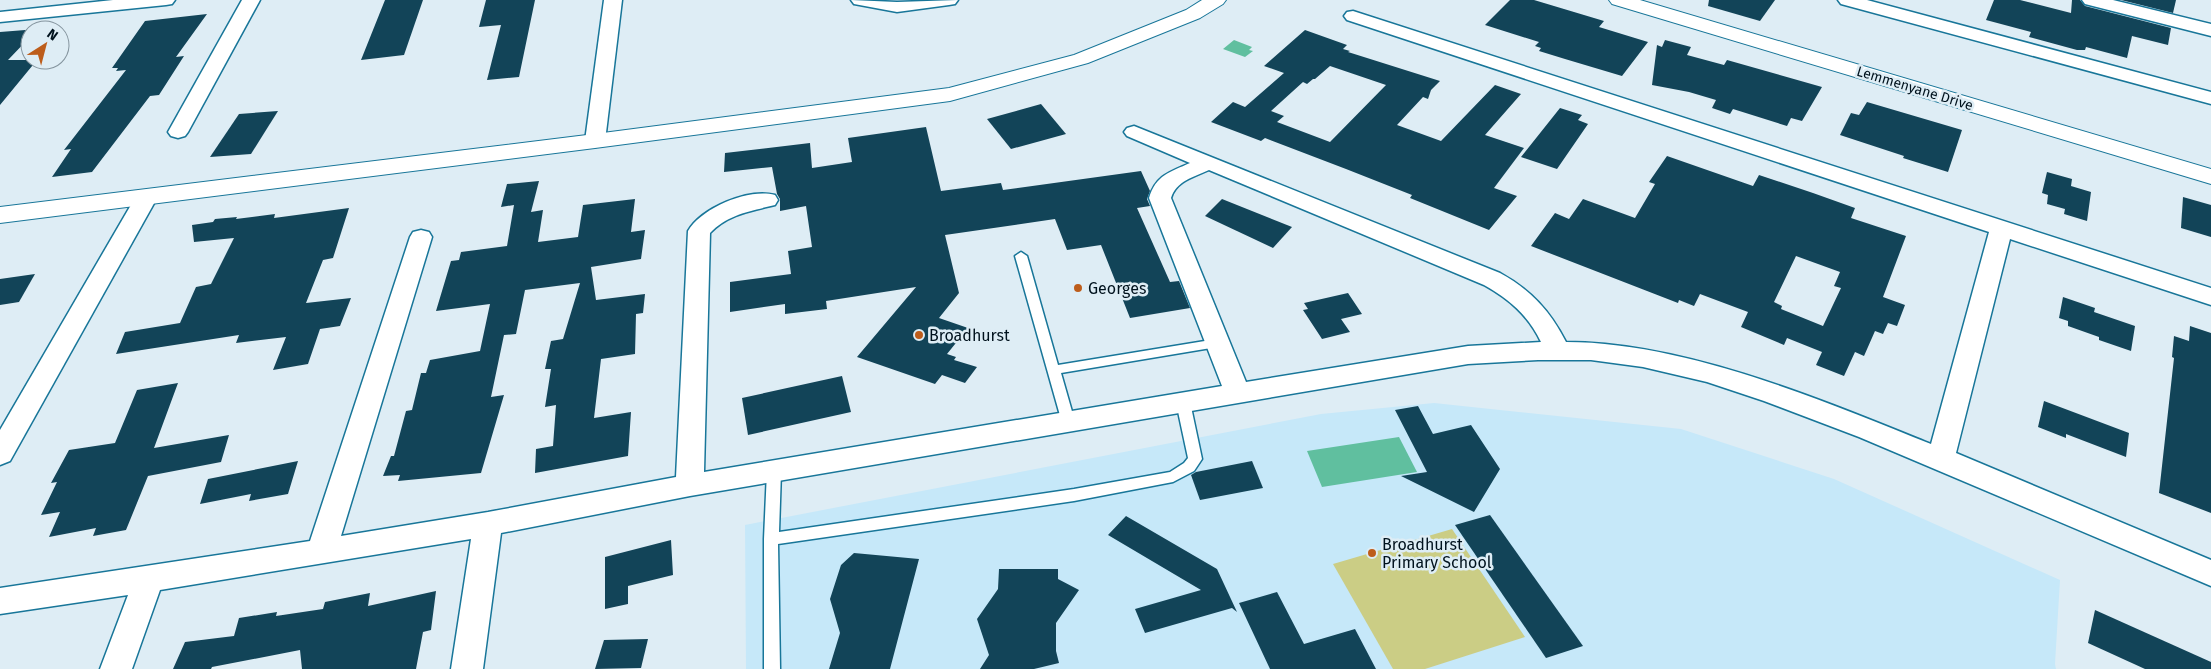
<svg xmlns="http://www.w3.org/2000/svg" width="2211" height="669" font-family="'Fira Sans',sans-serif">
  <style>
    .built { fill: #c6e8f9 }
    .green { fill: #cbcd85 }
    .water { fill: #60bf9f }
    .building { fill: #124458; fill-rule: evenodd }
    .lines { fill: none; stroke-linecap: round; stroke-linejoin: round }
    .service-casing { stroke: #187699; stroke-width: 3 }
    .minor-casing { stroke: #187699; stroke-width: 3 }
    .tertiary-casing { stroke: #187699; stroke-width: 2 }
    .service { fill: #fff; fill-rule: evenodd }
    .minor { fill: #fff; fill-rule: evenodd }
    .tertiary { fill: #fff; fill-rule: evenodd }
    .poi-dot { fill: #bd5d1b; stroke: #deedf5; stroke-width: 2 }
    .labels { text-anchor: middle; stroke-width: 5; stroke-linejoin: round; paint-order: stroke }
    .far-street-label { font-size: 14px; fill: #00121d; stroke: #deedf5 }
    .poi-label { font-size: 16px; fill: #00121d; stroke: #deedf5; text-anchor: start }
  </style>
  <rect width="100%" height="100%" fill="#deedf5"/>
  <path class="built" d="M1434,403L1681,429L1834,479L2060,580L2055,664L2056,669H746L745,525L1321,414Z"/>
  <path class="green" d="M1452,529L1525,637L1425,669H1393L1333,564Z"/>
  <g class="water">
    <path d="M1234,40L1252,47L1249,50L1253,51L1245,57L1223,49Z"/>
    <path d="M1399,437L1417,472L1322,487L1307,451Z"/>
  </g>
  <g class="building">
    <path d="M385,0H423L404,55L361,60Z"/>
    <path d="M486,0H535L519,77L487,80L501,25L479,27Z"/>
    <path d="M1510,0H1534L1604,21L1599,27L1648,42L1622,76L1565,59L1539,51L1541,48L1535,46L1539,42L1485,25Z"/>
    <path d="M1709,0H1775L1760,21L1708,6Z"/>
    <path d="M1994,0H2020L2071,13L2072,0H2080L2085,6L2171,28L2168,45L2132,36L2127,58L2086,47L2085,50H2077L2029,37L2031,32L1986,20Z"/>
    <path d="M2121,0H2176L2173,13Z"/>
    <path d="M207,14L176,57L184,56L159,95L150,96L92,172L52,177L71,149L64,150L126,70L116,71L118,68H112L145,21Z"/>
    <path d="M38,29L30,30V37L8,60H37L0,105V32Z"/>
    <path d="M1305,30L1347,45L1343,49L1350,51L1348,52L1440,81L1431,90L1428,99L1423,97L1397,125L1441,141L1495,85L1521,94L1485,135L1524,148L1494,188L1517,196L1489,230L1410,198L1412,195L1346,169L1265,138L1261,141L1211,122L1233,102L1245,107L1284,73L1264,66ZM1330,66L1386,85L1330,142L1277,122L1284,116L1271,111L1303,82L1307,84L1313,79H1315Z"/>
    <path d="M1665,40L1691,47L1687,55L1724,65L1727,60L1822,87L1802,121L1791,118L1787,126L1733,109L1730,114L1712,108L1716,100L1689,92L1652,85L1657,45L1662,47Z"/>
    <path d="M1867,102L1962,130L1948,172L1903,158L1904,156L1840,135L1851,113L1859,115Z"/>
    <path d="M1041,104L1066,134L1011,149L987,119Z"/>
    <path d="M1560,108L1582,115L1578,120L1588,124L1557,169L1521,157Z"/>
    <path d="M278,111L251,154L210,157L239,114Z"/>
    <path d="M926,127L941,191L1001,183L1003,190L1141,171L1150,191L1147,199L1150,206L1137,208L1170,282L1179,281L1190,308L1130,318L1101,245L1067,250L1055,219L945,235L959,293L939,318L968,328L947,354L956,357L954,360L977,367L965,383L942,375L935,384L857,357L916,287L826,301L827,309L785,314V304L730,312V282L791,274L788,251L812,247L806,206L780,211V199L777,194L772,167L724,172L725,153L810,143L812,168L852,162L848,138Z"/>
    <path d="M1667,156L1753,186L1759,175L1813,193L1855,208L1851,218L1906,236L1883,297L1905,305L1897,326L1888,323L1883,334L1875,331L1864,356L1855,352L1844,376L1816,365L1822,352L1787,338L1784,345L1741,327L1748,312L1700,294L1694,306L1679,300L1678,303L1531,246L1555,213L1569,219L1583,199L1635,218L1655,184L1649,182ZM1796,256L1840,272L1834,286L1841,288L1823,326L1781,309L1782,306L1774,302Z"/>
    <path d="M2047,172L2072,179L2071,186L2091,192L2087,221L2064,214L2065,209L2047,204L2048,195L2042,193Z"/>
    <path d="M539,181L531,212L543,210L538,242L578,237L583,205L635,199L631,232L645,230L641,259L591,267L596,300L645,294L643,313L636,314L635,354L601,359L594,418L631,412L628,456L535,473L536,449L553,446L556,405L545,407L551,369H545L551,341L563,339L580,283L525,290L516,334L504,335L491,397L504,395L481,473L398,481L400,475L383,476L391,456H394L406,411L412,410L421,373H426L430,360L480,351L490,304L436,311L451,261L459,260L461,252L507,246L514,205L501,207L507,184Z"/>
    <path d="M2183,197L2211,205V237L2181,228Z"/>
    <path d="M1222,199L1292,227L1273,248L1205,216Z"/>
    <path d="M349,208L333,258L323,260L306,303L351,298L340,326L320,329L308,364L273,370L286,337L236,343L239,335L116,354L125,332L180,323L196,287L211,284L234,238L194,242L192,225L213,222L215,219L237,217L236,219L275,214L274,218Z"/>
    <path d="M35,274L19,302L0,305V279Z"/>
    <path d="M1348,293L1362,314L1341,319L1350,332L1322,339L1303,310L1308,309L1304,303Z"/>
    <path d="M2063,297L2095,308L2094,312L2135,326L2131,351L2099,340V337L2068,326V321L2059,318Z"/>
    <path d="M2190,326L2211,333V513L2159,493L2174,358L2172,357L2174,336L2189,341Z"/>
    <path d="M842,376L851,412L748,435L742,398Z"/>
    <path d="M178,383L154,448L229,435L221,462L148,476L126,530L93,536L96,528L49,537L60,512L41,515L57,482L51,483L69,450L115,443L137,390Z"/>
    <path d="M2044,401L2129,433L2126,457L2066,434V438L2038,427Z"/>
    <path d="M1418,406L1433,434L1471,425L1500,469L1474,512L1401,476L1427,472L1395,410Z"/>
    <path d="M298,461L288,494L249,501L251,494L200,504L208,479Z"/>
    <path d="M1252,461L1263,488L1200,500L1191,475L1196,472Z"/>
    <path d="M1490,515L1583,646L1546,658L1455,525Z"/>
    <path d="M1126,516L1217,569L1237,612L1232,608L1145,633L1135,609L1201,590L1108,535Z"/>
    <path d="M671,540L673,575L628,586V604L605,609V557Z"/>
    <path d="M854,553L919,559L890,669H829L840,633L830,599L841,565Z"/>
    <path d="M999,569H1058V579L1079,590L1056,623V651L1059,663L1034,669H980L989,655L977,619L998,589Z"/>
    <path d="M436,591L431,630L423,632L416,669H302L300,650L212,667L211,669H173L185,642L234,636L239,618L277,612L276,616L323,609L325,602L370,593L368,606Z"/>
    <path d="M1277,592L1304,644L1355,629L1376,669H1270L1239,603Z"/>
    <path d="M2095,610L2211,662V669H2145L2088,643Z"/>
    <path d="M648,639L641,668L595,669L604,640Z"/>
  </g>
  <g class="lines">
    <defs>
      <g id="service">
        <path d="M1021,252L1027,256L1058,365L1217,339L1223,343L1217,347L1061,373L1075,422L1073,426H1063L1015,256Z"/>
        <path d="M1183,397L1188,399L1190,402L1202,459L1194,471L1173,482L1074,501L778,544L780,669H764V539L767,471L769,467L774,466L779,467L781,471L779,532L1074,489L1170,472L1184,463L1188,458L1176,402L1178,399Z"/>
      </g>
      <g id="minor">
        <path d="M113,0H175L172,4L166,5L0,22V12Z"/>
        <path d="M242,0H260L188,132L185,136L178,138L171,136L168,132Z"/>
        <path d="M604,0H622L605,141L602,145L595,147L588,145L585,141Z"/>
        <path d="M851,0L897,2L958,0L955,4L949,5L897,12L854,4Z"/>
        <path d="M1838,0H1867L2211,92V104L1841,4Z"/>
        <path d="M2082,0H2113L2211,24V36L2085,4Z"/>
        <path d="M1353,11L2211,288V305L2010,239L1956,453L2211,560V586L1859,437L1764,401L1707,382L1643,367L1591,360H1538L1468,364L690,496L501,533L483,669H451L471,539L160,590L132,669H100L128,595L0,614V588L310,541L410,237L413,232L421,230L429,232L432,237L341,536L488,512L676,477L688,231C702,208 748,188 775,195L778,200L775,205C751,211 728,214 710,233L704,472L1222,386L1149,198C1156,175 1170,172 1190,163L1127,136L1124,132L1127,128L1134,126L1500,273C1531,290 1550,311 1566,342C1684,342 1822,400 1931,444L1989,232L1347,20L1344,16L1347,12ZM1209,170L1484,285C1509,299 1528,315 1541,342L1468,346L1246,382L1171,198C1176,181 1194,177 1209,170Z"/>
        <path d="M146,191L154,193L157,198L10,461L0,465V430L135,198L138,193Z"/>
      </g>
      <g id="tertiary">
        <path d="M1202,0H1226L1223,4L1200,18L1088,63L950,101L595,148L0,223V207L595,134L949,88L1074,55L1186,10Z"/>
        <path d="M1609,0H1640L2211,169V184L1612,4Z"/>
      </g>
    </defs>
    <use href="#service" class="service-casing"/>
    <use href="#minor" class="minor-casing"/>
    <use href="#tertiary" class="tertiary-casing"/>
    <use href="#service" class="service"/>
    <use href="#minor" class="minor"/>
    <use href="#tertiary" class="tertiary"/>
  </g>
  <g class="poi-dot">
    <circle cx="1078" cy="288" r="5"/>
    <circle cx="919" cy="335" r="5"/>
    <circle cx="1372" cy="553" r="5"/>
  </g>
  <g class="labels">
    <g class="far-street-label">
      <text transform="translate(1915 88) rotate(17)" y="5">Lemmenyane Drive</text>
    </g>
    <g class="poi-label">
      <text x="1088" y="294">Georges</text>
      <text x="929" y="341">Broadhurst</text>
      <text x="1382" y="550">Broadhurst<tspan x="1382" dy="18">Primary School</tspan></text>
    </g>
  </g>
  <g transform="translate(45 45) rotate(36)"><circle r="24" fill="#deedf5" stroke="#85959f"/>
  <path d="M0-4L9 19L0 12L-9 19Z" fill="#bd5d1b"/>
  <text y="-8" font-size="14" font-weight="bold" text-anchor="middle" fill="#00121d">N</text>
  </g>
</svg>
